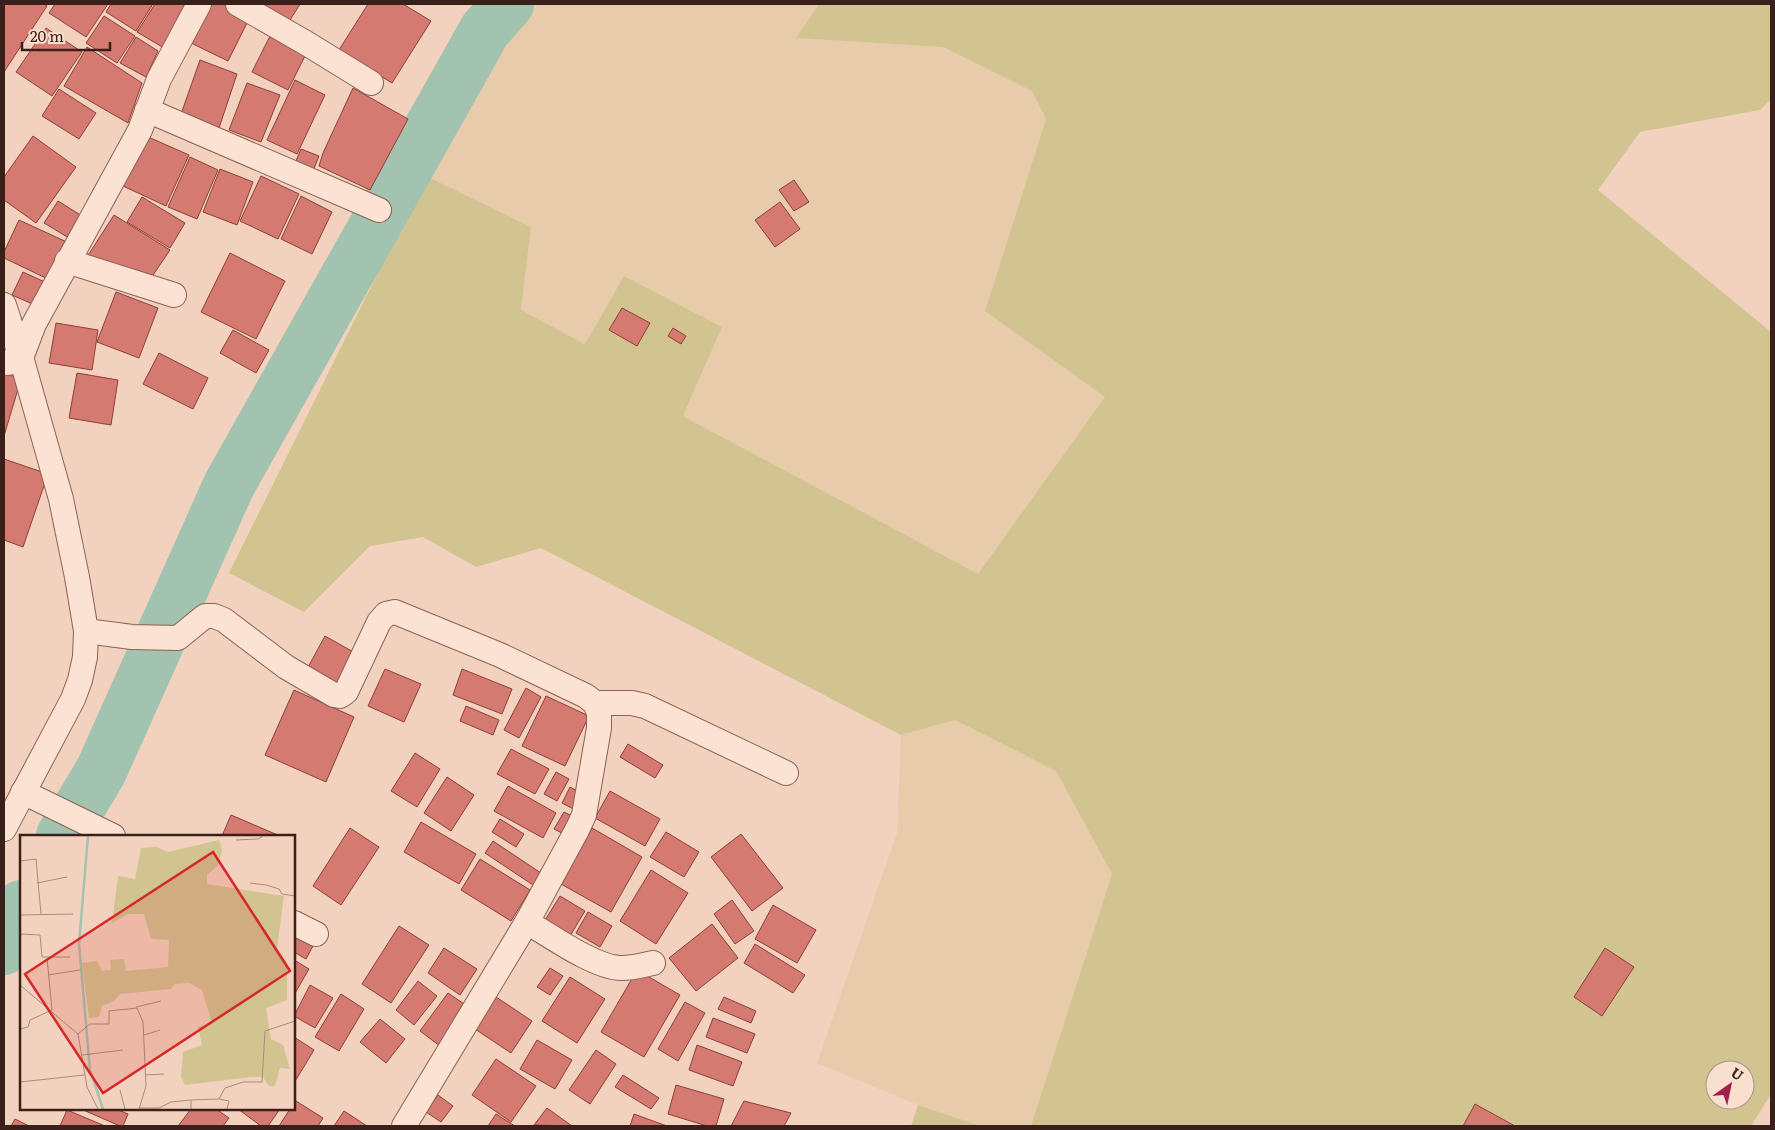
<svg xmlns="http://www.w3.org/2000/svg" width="1775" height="1130" font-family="Literata,serif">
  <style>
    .farmland { fill: #e8cbab }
    .green { fill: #d1c491; fill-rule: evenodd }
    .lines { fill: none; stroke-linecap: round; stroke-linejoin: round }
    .river { stroke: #a2c3af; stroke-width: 52 }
    .building { fill: #d47a70; stroke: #8e3f38 }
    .minor-casing { stroke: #8c6155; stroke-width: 26 }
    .minor { stroke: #fce2d2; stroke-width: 24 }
    .inset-river { fill: none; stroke: #a2c3af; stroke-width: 2.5 }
    .inset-road { fill: none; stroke: #a88b7d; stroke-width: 1 }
    .view { fill: #d62828; fill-opacity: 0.15; stroke: #d62828; stroke-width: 2.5 }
    .inset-edge { fill: none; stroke: #3a201b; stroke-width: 2.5 }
  </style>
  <rect width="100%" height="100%" fill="#f2d2be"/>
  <g class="farmland">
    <path d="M496,4H819L797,38L943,47L1032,91L1046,119L985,311L1106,397L978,575L683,416L722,327L624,276L585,344L521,310L531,227L426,176Z"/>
    <path d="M955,720L1056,771L1112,874L1031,1126H981L918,1105L817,1063L897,833L901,735Z"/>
  </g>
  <g class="green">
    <path d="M819,4H1771V99L1760,110L1640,132L1598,190L1771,332V1094L1751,1126H1031L1112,874L1056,771L955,720L901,735L541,548L476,567L423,537L370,546L304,612L229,573L426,176L531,227L521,310L585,344L624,276L722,327L683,416L978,574L1105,397L985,311L1046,119L1032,91L943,47L796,38ZM1715,1070H1745V1100H1715Z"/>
    <path d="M918,1105L981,1126H911Z"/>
  </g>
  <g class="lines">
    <g class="river">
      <path d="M62,836L101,771L229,485L485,30L508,4"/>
      <path d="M4,949L10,925L21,906"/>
    </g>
  </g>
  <g class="building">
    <path d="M4,4H44L47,6L4,72Z"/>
    <path d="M55,4H108L86,37L49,13Z"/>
    <path d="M111,4H153L136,31L106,12Z"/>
    <path d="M155,4H192L164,48L137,32Z"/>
    <path d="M209,4H223L250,17L228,61L191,43Z"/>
    <path d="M253,4H300L287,25Z"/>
    <path d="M368,4H403L431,21L392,83L339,50Z"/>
    <path d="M104,16L135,36L117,63L86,43Z"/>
    <path d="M46,28L82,52L52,96L16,72Z"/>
    <path d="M270,36L306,54L288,90L252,72Z"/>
    <path d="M136,37L158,51L146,77L120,63Z"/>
    <path d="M87,47L142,83L128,123L64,86Z"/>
    <path d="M200,60L237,74L218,131L180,117Z"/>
    <path d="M295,80L325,95L297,154L267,140Z"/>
    <path d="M247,83L280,95L261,142L229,130Z"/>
    <path d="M353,88L408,119L370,190L319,166L323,153Z"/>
    <path d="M59,89L96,113L79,139L42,116Z"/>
    <path d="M33,136L76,167L36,223L4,200V177Z"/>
    <path d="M146,136L189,155L166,206L123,186Z"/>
    <path d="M301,149L319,156L311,176L293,168Z"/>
    <path d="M190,157L218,170L197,219L168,207Z"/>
    <path d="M220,169L253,182L237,225L203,212Z"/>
    <path d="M261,176L299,194L278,239L240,221Z"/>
    <path d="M794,180L809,202L794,211L779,190Z"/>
    <path d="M301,196L332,212L312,254L281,239Z"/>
    <path d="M142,197L185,223L170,248L127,222Z"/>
    <path d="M58,201L87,219L74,241L44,223Z"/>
    <path d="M780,202L800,229L775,247L755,220Z"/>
    <path d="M114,215L170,250L147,284L85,260Z"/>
    <path d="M19,220L69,243L52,281L4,258V252Z"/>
    <path d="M230,253L285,281L256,339L201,312Z"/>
    <path d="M23,272L47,283L37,306L12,295Z"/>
    <path d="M116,292L158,308L139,358L97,342Z"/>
    <path d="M622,308L650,323L637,346L609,330Z"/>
    <path d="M56,323L98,330L92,370L49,363Z"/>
    <path d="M673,328L686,336L681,344L668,336Z"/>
    <path d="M233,330L269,350L256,373L220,353Z"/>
    <path d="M159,353L208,378L193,409L143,384Z"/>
    <path d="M4,373L21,379L4,436Z"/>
    <path d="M77,373L118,380L111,425L69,418Z"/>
    <path d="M4,459L48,474L23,547L4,540Z"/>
    <path d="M325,636L357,654L338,687L307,669Z"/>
    <path d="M385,669L421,684L404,722L368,706Z"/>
    <path d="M462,669L512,689L502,714L453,695Z"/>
    <path d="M526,688L541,697L519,738L504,730Z"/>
    <path d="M294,690L354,717L326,782L265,755Z"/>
    <path d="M546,696L589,716L565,766L522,746Z"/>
    <path d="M466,706L499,720L493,735L460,721Z"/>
    <path d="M628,744L663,765L655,778L620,757Z"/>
    <path d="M511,749L549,769L535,794L497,774Z"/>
    <path d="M415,753L440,769L417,807L391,791Z"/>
    <path d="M556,772L569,779L557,801L544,794Z"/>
    <path d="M447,777L474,795L451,831L424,813Z"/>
    <path d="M508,786L556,813L543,838L494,811Z"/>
    <path d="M570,787L587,797L579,812L562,803Z"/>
    <path d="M610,791L660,819L645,846L595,818Z"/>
    <path d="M564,812L576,818L566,835L554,829Z"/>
    <path d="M231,815L280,836H222Z"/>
    <path d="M500,819L524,834L516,847L492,832Z"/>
    <path d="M421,822L476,854L459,884L404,852Z"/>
    <path d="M350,828L379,847L341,905L313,886Z"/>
    <path d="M592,828L642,857L611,912L561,884Z"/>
    <path d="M666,832L699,852L684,877L650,857Z"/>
    <path d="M741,834L783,888L752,911L711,857Z"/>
    <path d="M493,841L544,875L536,887L485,853Z"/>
    <path d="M480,859L530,890L511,921L461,890Z"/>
    <path d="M651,870L688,893L656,944L620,921Z"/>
    <path d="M560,896L585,911L567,941L542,925Z"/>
    <path d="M732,900L754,931L735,944L714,914Z"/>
    <path d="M773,905L816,930L797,963L755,939Z"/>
    <path d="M588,912L612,926L600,947L576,933Z"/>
    <path d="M712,924L738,958L696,991L669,958Z"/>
    <path d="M399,926L429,945L391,1003L362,984Z"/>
    <path d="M294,932L314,944L306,959L294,952Z"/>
    <path d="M755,944L805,975L793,993L744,963Z"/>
    <path d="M444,948L477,969L460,995L428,973Z"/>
    <path d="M1605,948L1634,967L1602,1016L1574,997Z"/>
    <path d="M294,960L309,969L294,995Z"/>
    <path d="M550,968L563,976L550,995L537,987Z"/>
    <path d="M637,970L680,995L644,1057L601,1032Z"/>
    <path d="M570,977L605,999L577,1043L542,1021Z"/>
    <path d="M418,981L437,996L414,1025L396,1010Z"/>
    <path d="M310,985L333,998L315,1028L294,1016Z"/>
    <path d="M448,993L473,1010L444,1049L420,1031Z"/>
    <path d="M341,994L364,1009L339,1051L315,1037Z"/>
    <path d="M496,997L532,1021L511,1053L475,1029Z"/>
    <path d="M724,997L756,1011L751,1023L718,1009Z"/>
    <path d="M685,1002L705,1013L678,1061L658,1049Z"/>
    <path d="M713,1018L755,1034L747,1053L706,1037Z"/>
    <path d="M380,1019L405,1039L386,1063L360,1042Z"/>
    <path d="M294,1037L314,1050L294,1083Z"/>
    <path d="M537,1040L572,1060L555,1089L520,1069Z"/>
    <path d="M697,1045L742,1062L733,1086L689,1070Z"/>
    <path d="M596,1050L616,1064L590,1104L569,1090Z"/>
    <path d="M496,1059L536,1086L511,1122L472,1095Z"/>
    <path d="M623,1075L659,1098L651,1109L615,1087Z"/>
    <path d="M676,1085L724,1099L716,1126H707L668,1114Z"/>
    <path d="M438,1095L453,1106L441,1122L426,1112Z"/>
    <path d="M296,1101L323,1118L318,1126H279L290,1109H294Z"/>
    <path d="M744,1101L791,1113L784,1126H731Z"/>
    <path d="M1475,1104L1515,1126H1463Z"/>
    <path d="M547,1108L572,1126L534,1125Z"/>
    <path d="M81,1109H116L128,1114L123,1126H120Z"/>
    <path d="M191,1109H216L229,1118L223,1126H178Z"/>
    <path d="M238,1109H280L268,1126H261Z"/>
    <path d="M67,1110L105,1126H60Z"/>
    <path d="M344,1111L367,1126H334Z"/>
    <path d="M496,1114L515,1126H488Z"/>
    <path d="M634,1114L667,1126H630Z"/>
    <path d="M15,1119L29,1126H11Z"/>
  </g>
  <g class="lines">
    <defs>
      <g id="minor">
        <path d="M238,4L306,43L371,83"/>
        <path d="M147,110L379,210"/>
        <path d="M67,261L174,295"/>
        <path d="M4,305L23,364L61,499L77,577L86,631L85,657L80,680L73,699L4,829"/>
        <path d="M4,362L8,363L21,358L34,324L140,130L159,79L199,4"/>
        <path d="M86,631L132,637L178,638L205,616H214L224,620L286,667L334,695L340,696L346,692L379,622L386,614L395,612L500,655L586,696L595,703L599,713V728L584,815L577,830L527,922L404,1126"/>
        <path d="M595,703H632L645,706L786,773"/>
        <path d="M23,792L113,836"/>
        <path d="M527,922C549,935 597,969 622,968C632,968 643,965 653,963"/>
        <path d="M294,923L316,934"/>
      </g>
    </defs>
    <use href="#minor" class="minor-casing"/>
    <use href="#minor" class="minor"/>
  </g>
  <g transform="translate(20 835)">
    <rect width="275" height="275" fill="#f2d2be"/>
    <path d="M199,5L202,15L198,30L187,40V49L264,61L257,113L267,128V165L246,173L251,204L263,210L270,234L260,233L255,251H249L243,242H231L165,250L161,242L163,217L182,210L178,192L192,188L182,155L169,148L155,149L151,154L100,159L94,166L82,171L79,182L69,183L62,128L77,126L82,136L91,135L90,125L104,124L106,136L148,132L149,105L131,104L124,79H108L92,88L98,41L115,44L121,13L136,12L148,17Z" fill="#d1c491"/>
    <path class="inset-river" d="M68,1L59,109L70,235L83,274"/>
    <path class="inset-road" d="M216,5L238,4L243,1M0,26L16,24L21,79M17,48L47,42M230,48L246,50L259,54L262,59L275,61M0,80L53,79M0,99L20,100L22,122H50M28,140L60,135M0,150L58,199L67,252L78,274M116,172L141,166M0,194L8,192L10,185L32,175L27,123M58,199L70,189H89V176L117,173L123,187L126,251L119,274M124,200L140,195M62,220L103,215M125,240L144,239M0,247L64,240M100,255L105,274M199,264L209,266L207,274M119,273H139L151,267L171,265M171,274V265L199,264L205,253L223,247H242L245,196L275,186"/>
    <path class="view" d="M193,17L270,136L83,258L5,139Z"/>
    <rect width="275" height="275" class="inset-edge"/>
  </g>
  <rect width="1775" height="1130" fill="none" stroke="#3a201b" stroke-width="10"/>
  <g transform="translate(1730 1085) rotate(33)"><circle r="24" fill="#f9dfce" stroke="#ad9386"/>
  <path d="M0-4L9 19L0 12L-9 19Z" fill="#a11f49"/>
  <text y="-8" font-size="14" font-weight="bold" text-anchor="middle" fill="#3a201b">U</text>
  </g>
  <path d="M22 42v8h88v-8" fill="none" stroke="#3a201b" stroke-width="2.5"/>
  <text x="30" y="42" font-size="15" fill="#3a201b" stroke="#f9dfce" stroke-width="4" paint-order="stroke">20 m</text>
</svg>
